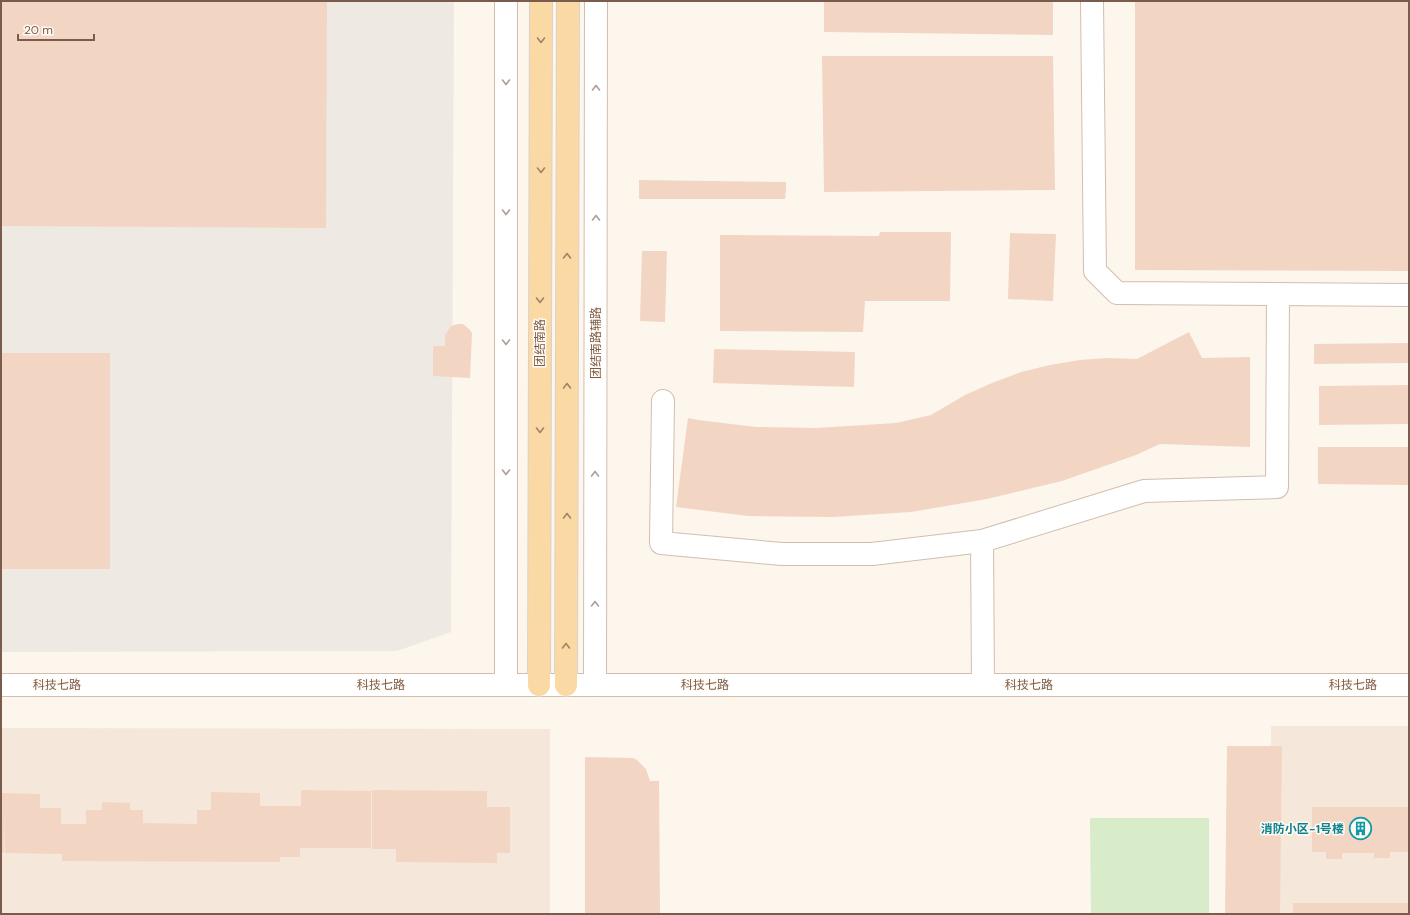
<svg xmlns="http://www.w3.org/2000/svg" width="1410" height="915" font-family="'DM Sans','Noto Sans SC',sans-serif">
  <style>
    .residential { fill: #f5e8da }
    .industrial { fill: #efe9e4 }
    .green { fill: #d8ecc9 }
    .building { fill: #f3d5c3 }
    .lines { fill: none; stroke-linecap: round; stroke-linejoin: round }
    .minor-casing { stroke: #d1beb0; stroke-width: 24 }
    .major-casing { stroke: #dad1cd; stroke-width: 24 }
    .minor { stroke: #fff; stroke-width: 22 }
    .major { stroke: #fbd9a5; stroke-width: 22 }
    .oneway { stroke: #a18267 }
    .oneway2 { stroke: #af9d94 }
    .labels { text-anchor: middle; stroke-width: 3; stroke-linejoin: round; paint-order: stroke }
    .street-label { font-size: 12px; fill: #7a5c4d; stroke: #fffaf3 }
    .culture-label { font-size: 12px; font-weight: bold; fill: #0d838f; stroke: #fffaf3; text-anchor: end }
  </style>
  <rect width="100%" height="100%" fill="#fdf6ec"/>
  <g class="residential">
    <path d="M1271,726H1409V914H1272Z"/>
    <path d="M1,728L550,729V914H1Z"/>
  </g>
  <path class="industrial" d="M1,1H454L451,632L397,651L1,652Z"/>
  <path class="green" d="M1090,818H1209V914H1091Z"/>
  <g class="building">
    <path d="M1,1H327L326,228L1,226Z"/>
    <path d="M824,1H1053V35L824,32Z"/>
    <path d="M1135,1H1409V271L1135,270Z"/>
    <path d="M822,56H1053L1055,190L824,192Z"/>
    <path d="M639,180L786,182V189L785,199H639Z"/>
    <path d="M880,232H951L950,301H865L863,332L720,331V235L879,236Z"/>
    <path d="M1010,233L1056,234L1053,301L1008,299Z"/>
    <path d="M642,251H667L665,322L640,321Z"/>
    <path d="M458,324H463L469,329L472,333L470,378L433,376V347L434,346H445V335L451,326Z"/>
    <path d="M1189,332L1202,358L1250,357V447L1160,444L1136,455L1062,481L987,499L911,512L833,517L748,516L676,507L688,418L698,420L756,427L816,428L896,423L931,415L965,395L992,383L1021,372L1050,365L1080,360L1107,358L1137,359Z"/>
    <path d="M1409,343V363L1314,364V344Z"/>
    <path d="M715,349L855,352L854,387L713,383L714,350Z"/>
    <rect x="1" y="353" width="109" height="216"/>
    <path d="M1409,385V424L1319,425V386Z"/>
    <path d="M1318,447H1409V485L1318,484Z"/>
    <path d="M1227,746H1282L1280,914H1225Z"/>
    <path d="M585,757L633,758L637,760L646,769L650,781H659L660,914H585Z"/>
    <path d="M301,790L371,791V848H300V857H280V862L62,861V854L5,853V810L4,853H1V793L40,794V808H61V824H86V810H102V802L130,803V810H143V823L197,824V810H211V792L260,793V806H301Z"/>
    <path d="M372,790L487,791V807H510V853H497V863L396,862V849H372Z"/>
    <path d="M1312,807H1409V852H1390V858H1374V853H1342V859H1326V852H1312Z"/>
    <rect x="1293" y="903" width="116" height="11"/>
  </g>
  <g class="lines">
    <defs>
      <g id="minor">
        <path d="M1092,1L1095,271L1117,293L1409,295"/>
        <path d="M663,401L661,543L782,554H872L982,541L1144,491L1277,487L1278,295"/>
        <path d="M982,541L983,685"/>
        <path d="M1,685H1409"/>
        <path d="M506,685V1"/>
        <path d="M595,685L596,1"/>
      </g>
      <g id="major">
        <path d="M539,685L541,1"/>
        <path d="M566,685L568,1"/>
      </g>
    </defs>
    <use href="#minor" class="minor-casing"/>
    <use href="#major" class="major-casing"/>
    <use href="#minor" class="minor"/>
    <use href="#major" class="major"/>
  </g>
  <defs><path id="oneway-chevron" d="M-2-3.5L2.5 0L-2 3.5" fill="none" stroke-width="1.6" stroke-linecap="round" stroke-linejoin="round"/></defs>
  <g class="oneway">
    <use href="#oneway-chevron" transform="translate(541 40) rotate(90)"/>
    <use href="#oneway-chevron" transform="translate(541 170) rotate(90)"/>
    <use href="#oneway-chevron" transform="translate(567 256) rotate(-90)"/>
    <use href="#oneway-chevron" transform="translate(540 300) rotate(90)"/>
    <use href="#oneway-chevron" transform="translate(567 386) rotate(-90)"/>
    <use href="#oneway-chevron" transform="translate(540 430) rotate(90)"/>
    <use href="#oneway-chevron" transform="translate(567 516) rotate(-90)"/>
    <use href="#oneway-chevron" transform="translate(566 646) rotate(-90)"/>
  </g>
  <g class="oneway2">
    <use href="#oneway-chevron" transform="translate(506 82) rotate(90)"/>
    <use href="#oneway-chevron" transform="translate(596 88) rotate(-90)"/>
    <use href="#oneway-chevron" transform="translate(506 212) rotate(90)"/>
    <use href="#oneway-chevron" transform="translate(596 218) rotate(-90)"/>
    <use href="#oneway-chevron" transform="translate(506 342) rotate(90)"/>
    <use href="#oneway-chevron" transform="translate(506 472) rotate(90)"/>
    <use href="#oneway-chevron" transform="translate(595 474) rotate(-90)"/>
    <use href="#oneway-chevron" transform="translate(595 604) rotate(-90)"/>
  </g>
  <defs>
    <symbol id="building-ring" viewBox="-11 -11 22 22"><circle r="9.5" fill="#fffaf3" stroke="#0f9aa8" stroke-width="1.5"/><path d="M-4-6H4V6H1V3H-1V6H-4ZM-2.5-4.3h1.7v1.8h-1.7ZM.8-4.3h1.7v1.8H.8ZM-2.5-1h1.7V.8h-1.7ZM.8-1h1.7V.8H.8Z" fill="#0f9aa8"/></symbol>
  </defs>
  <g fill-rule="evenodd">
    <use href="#building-ring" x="1348" y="816" width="25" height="25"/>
  </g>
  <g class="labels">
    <g class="street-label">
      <text transform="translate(540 343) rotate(-90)" y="4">团结南路</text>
      <text transform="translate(596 343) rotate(-90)" y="4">团结南路辅路</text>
      <text x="57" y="689">科技七路</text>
      <text x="381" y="689">科技七路</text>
      <text x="705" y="689">科技七路</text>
      <text x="1029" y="689">科技七路</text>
      <text x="1353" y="689">科技七路</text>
    </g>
    <g class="culture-label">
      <text x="1344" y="833">消防小区-1号楼</text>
    </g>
  </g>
  <rect width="1410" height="915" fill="none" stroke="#7a5c4d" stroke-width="4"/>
  <path d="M18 34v6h76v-6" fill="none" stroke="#7a5c4d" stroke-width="2"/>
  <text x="24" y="34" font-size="12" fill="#7a5c4d" stroke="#fffaf3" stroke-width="3" paint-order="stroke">20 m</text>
</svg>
